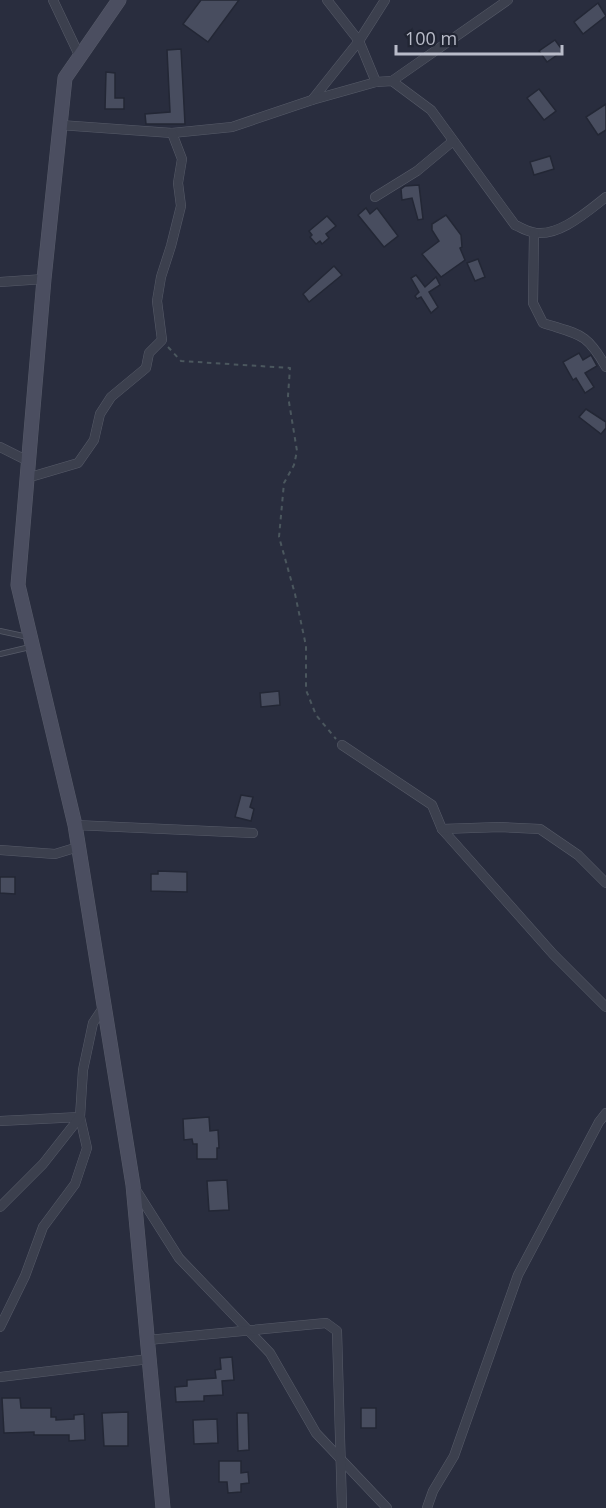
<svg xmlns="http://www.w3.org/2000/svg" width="606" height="1508" font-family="'Open Sans',sans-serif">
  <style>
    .building { fill: #484d5f; stroke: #232735; stroke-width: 1.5 }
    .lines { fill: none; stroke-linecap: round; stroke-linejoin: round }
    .lane-casing { stroke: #575b69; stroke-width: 6 }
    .street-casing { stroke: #575b69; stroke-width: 10 }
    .secondary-casing { stroke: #575b69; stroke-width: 15 }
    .path { stroke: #4b575e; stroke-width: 2; stroke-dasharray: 4.5 4.5; stroke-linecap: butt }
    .lane { stroke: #3c404e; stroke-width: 4.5 }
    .street { stroke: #3c404e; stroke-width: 9 }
    .secondary { stroke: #4b4e60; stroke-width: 14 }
  </style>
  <rect width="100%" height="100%" fill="#292d3e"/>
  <g class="building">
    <path d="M201,0H239L208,42L183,24Z"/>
    <path d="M598,3L606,16L583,34L574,22Z"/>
    <path d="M555,40L563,51L547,62L539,51Z"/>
    <path d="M181,49L185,124H146L145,114L170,112L167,50Z"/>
    <path d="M106,72L115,73V98H124V109H105Z"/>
    <path d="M539,89L556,111L544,120L527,98Z"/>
    <path d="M606,104V130L598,135L586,117Z"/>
    <path d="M550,156L554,169L534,175L530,162Z"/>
    <path d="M419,185L423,219L418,220L412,198L402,200L401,189L405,186Z"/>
    <path d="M366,208L370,214L377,208L398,236L384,247L358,215Z"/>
    <path d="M446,215L461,235L462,247L460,248L465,260L441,277L422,254L439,241L432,230V224Z"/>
    <path d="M327,216L336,226L326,234L329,238L322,244L320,241L316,244L310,237L312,235L309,231Z"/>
    <path d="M478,259L485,277L475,281L467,263Z"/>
    <path d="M334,266L342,275L309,302L303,294Z"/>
    <path d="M416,275L425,287L436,277L440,285L429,292L438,307L431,313L421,297L417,299L415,296L419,292L411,278Z"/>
    <path d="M579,353L583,360L591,355L597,366L585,373L594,387L585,393L576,378L573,380L563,362Z"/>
    <path d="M586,409L606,422V428L601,434L579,417Z"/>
    <path d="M279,691L280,705L261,707L260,693Z"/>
    <path d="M241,795L253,797L250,807L254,809L251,821L235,817Z"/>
    <path d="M158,871L187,872V892L151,891V874H158Z"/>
    <path d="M0,877H15V894L0,893Z"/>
    <path d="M209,1117L210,1131L218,1130L219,1148H217V1159H197V1144H193L192,1139L184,1140L183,1119Z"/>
    <path d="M227,1180L229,1210L209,1211L207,1181Z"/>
    <path d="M232,1357L234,1380L222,1381L223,1395L204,1396V1401L176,1402L175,1387L187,1386V1380L216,1378L215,1370L221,1369L220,1358Z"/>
    <path d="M2,1398H20L21,1408H51V1417H56V1420L74,1419V1415L84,1414L85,1440L69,1441V1435H34V1432L4,1433Z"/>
    <rect x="361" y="1408" width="15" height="20"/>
    <path d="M128,1412V1446H104L102,1413Z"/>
    <path d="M237,1413H248L249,1450L238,1451Z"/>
    <path d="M217,1419L218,1443L194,1444L193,1420Z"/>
    <path d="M219,1461H241V1473L248,1472L249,1483L241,1484V1492L228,1493L227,1482H219Z"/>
  </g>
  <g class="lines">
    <defs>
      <g id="lane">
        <path d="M0,631L28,637"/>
        <path d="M0,654L30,647"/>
      </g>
      <g id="street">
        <path d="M53,0L80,57"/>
        <path d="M327,0L359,41L376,82"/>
        <path d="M392,81L508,0"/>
        <path d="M312,100L359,41L385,0"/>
        <path d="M60,125L172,133L232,127L312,100L376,82L392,81L431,110L515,225C520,227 526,231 532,232C557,239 588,211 606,197"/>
        <path d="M375,197L417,171L453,141"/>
        <path d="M534,233L533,303L543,323C580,335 586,332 606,367"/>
        <path d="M0,282L44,279"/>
        <path d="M0,447L28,461"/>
        <path d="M27,478L78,463L94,440L100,414L111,397L146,368L149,353L162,340L157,301L161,277L171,246L181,206L178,183L182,159L172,133"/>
        <path d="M342,745L432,805L442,829L553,954L606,1007"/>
        <path d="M75,825L253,833"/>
        <path d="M442,829L500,827L540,829L578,855L606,883"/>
        <path d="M0,850L55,854L78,847"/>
        <path d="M0,1121L80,1117L87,1148L75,1184L43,1227L25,1276L0,1327"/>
        <path d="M134,1187L179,1258L270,1353L316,1433L387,1508"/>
        <path d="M0,1207L43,1164L80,1117L83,1070L93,1023L105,1005"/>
        <path d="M148,1340L326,1323L337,1331L342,1508"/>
        <path d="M0,1377L149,1359"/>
        <path d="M427,1508L433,1491L454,1456L518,1275L599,1122L606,1113"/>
      </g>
      <path id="secondary" d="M119,0L65,78L44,279L18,585L75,825L133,1185L163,1508"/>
    </defs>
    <use href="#lane" class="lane-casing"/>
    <use href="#street" class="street-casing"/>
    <use href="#secondary" class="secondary-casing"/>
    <path class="path" d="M168,347L181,361L290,368L288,396L297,451L294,465L284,483L279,537L295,594L306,646V690L316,715L336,739"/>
    <use href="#lane" class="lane"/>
    <use href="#street" class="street"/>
    <use href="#secondary" class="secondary"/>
  </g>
  <path d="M396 45v9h166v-9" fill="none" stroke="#b9bcc9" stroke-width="3"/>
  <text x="405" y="45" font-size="18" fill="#b9bcc9" stroke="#212533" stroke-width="4.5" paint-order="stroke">100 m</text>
</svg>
